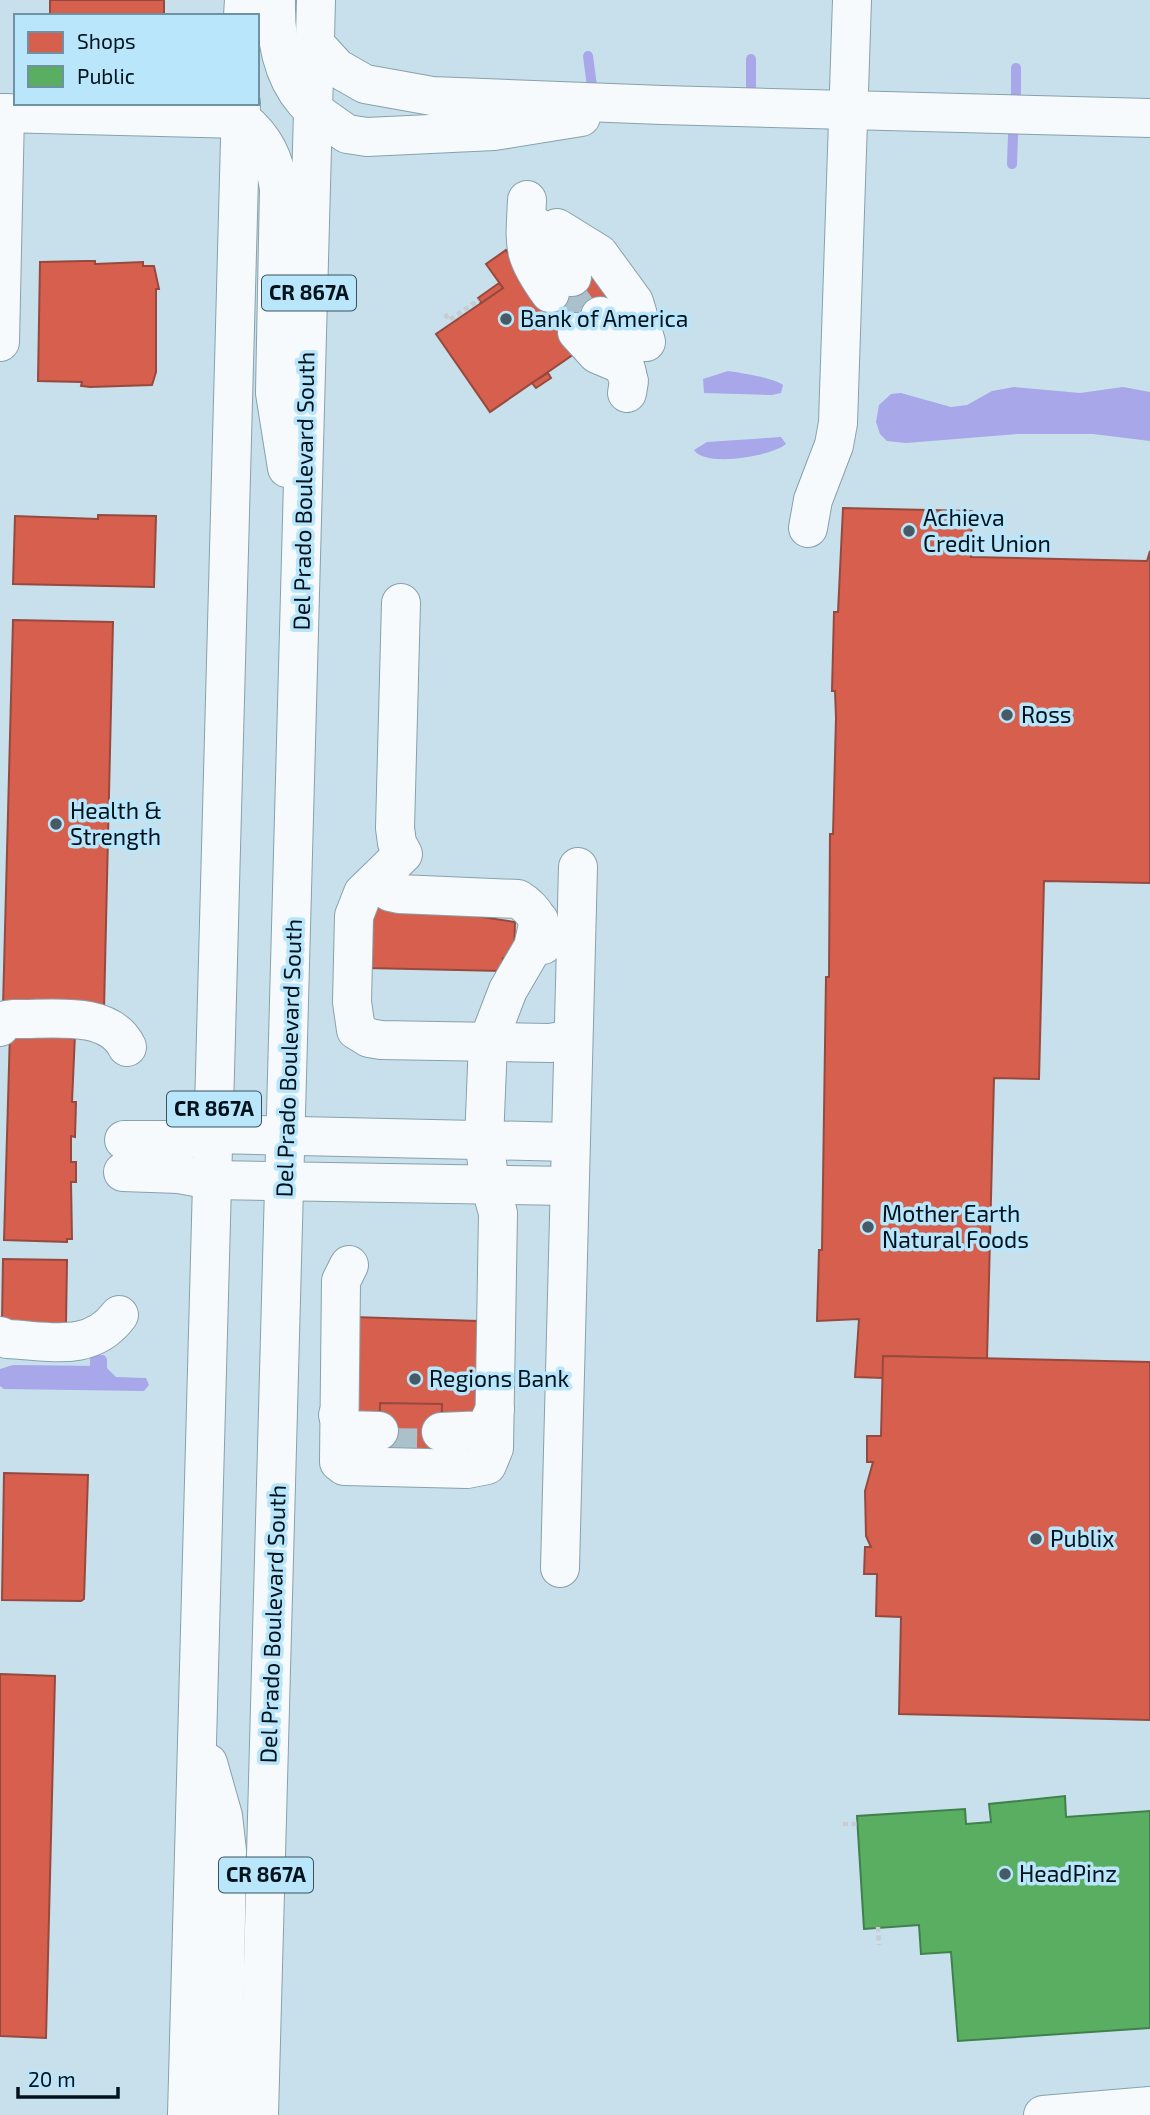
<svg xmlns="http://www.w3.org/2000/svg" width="1150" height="2115" font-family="'Exo 2',sans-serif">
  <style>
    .water { fill: #a7a7ea }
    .shops { fill: #d6604d; stroke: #96493f; stroke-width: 2 }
    .public { fill: #5aae61; stroke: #3f804d; stroke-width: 2 }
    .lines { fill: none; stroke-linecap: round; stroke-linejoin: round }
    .stream { stroke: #a7a7ea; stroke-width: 10 }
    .minor-tunnel { stroke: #aac1cc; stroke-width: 38; stroke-dasharray: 38 19; stroke-linecap: butt }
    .minor-casing { stroke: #87a1ac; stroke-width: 40 }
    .major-casing { stroke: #87a1ac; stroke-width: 40 }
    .path { stroke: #c5cdd1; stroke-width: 4.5; stroke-dasharray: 5 3.5; stroke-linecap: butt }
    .minor { stroke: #f7fafc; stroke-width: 38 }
    .major { stroke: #f7fafc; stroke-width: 38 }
    .poi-dot { fill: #465b65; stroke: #b9e6fa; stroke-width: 2.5 }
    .labels { text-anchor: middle; stroke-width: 7; stroke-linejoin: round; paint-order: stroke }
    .shield { fill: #b9e6fa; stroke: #38525f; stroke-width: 2 }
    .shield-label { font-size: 21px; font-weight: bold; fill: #00131d }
    .poi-label { font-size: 23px; fill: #00131d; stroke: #b9e6fa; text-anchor: start }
    .street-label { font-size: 23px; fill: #00131d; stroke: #b9e6fa }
  </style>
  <rect width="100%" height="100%" fill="#c8e0eb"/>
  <g class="water">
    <path d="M728,371C742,373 773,378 783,385L781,393L772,395L704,393L703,379Z"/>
    <path d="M1014,387L1080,393L1123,387L1150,392V441L1093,434H1018L906,443L887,441L880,434L876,422L879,405L891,394L901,393L951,407L967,405L992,391Z"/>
    <path d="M781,437L786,444C772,456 705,468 694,450L707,442Z"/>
    <path d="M13,1365L105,1366L116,1377L146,1378L149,1385L144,1391L4,1389L0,1386V1369Z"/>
  </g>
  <g class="shops">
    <rect x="50" y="0" width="114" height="16"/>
    <path d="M506,250L577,352L490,412L436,334L503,288L486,264Z"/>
    <path d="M599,258L626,297L568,338L540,300Z"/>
    <path d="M84,261H95V264L143,262V266H154L159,289H156V372L152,385L90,387L81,386L82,382L38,381L40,262Z"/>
    <path d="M499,283L503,288L481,303L478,298Z"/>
    <path d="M548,373L551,378L536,388L532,383Z"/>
    <path d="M843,508L972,511L971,557L1147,561L1150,551V883L1044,881L1039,1079L994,1078L987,1359L883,1356V1378L855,1377L859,1319L817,1321L819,1250H822L826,977H829L830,834H833L836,718L835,691H832L834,612H838Z"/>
    <path d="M98,515L156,516L154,587L13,584L15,516L98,519Z"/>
    <path d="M13,620L113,622L104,1009L3,1007Z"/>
    <path d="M370,900L515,922L514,958H503L502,971L368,968Z"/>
    <path d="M10,1032L75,1034L72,1102H76L75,1137L71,1136V1162H76V1182H71L72,1239H67V1242L4,1240Z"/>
    <path d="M3,1259L67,1260L66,1325L2,1323Z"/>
    <path d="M353,1317L478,1321L477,1421L351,1420Z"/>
    <path d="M883,1356L1150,1362V1720L899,1714L901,1617L876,1616L877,1574H864L865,1547H871L866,1536L865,1491L873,1462H867V1436H881Z"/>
    <path d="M380,1403L442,1404L441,1463L379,1462Z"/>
    <path d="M4,1473L88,1475L84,1599L81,1601L2,1600Z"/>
    <path d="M0,1674L55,1676L46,2038L0,2036Z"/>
  </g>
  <path class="public" d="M1065,1796L1066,1817L1150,1811V2028L958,2041L951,1952L921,1954L919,1925L864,1929L857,1816L965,1809L966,1824L991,1822L989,1804Z"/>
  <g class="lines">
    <g class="stream">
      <path d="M588,56L592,86"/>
      <path d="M1016,68V96"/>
      <path d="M751,90V59"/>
      <path d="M1012,164L1013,135"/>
      <path d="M95,1352V1366"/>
      <path d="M102,1360V1366"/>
    </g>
    <g class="minor-tunnel">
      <path d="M560,285L587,324"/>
      <path d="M379,1447L441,1448"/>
    </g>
    <defs>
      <g id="minor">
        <path d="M315,44L337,68L365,84L432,96L662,105L1150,118"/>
        <path d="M313,110L347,134L367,137L494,131L581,117"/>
        <path d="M0,113L241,119"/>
        <path d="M527,200C525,246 521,253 550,293"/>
        <path d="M537,227L572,277"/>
        <path d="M557,228L599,254L634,302L646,342"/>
        <path d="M600,316L619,344L627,373"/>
        <path d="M577,332L597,354L623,365L629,381L627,393"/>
        <path d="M0,342L5,113"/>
        <path d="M808,528L813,500L834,445L838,423L852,0"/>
        <path d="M401,603L395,828L397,843L403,854L363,893L354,916L352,1002L356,1030L369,1038L381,1040L550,1043L573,1039"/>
        <path d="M381,877L390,892L399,894L518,899C536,910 542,924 543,945"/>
        <path d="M0,1027L6,1020L13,1019C48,1020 109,1009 127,1047"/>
        <path d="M124,1140H180L214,1134L570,1142"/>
        <path d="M123,1172L179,1174L212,1180L569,1186"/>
        <path d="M349,1265L341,1281L339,1462L344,1466L467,1469L487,1465L494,1448L498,1213L490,1184L484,1141L488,1042L508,990L533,947L539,920"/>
        <path d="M0,1336L7,1339C50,1341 91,1353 119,1315"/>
        <path d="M338,1415L346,1430L379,1431"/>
        <path d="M441,1432L485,1430L495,1409"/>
        <path d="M560,1568L578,867"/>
        <path d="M1043,2115L1150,2106"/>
      </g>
      <g id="major">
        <path d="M276,0C275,40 282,82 313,110"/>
        <path d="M243,16L244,0"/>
        <path d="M241,119C264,137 275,159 279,189L275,393L287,468"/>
        <path d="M208,1763L223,1816L227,1851L223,2115"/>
        <path d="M187,2115L241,103"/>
        <path d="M259,2115L316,0"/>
      </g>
    </defs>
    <use href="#minor" class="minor-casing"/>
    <use href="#major" class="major-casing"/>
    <g class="path">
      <path d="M445,314L449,320L479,300"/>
      <path d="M843,1824H857"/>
      <path d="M878,1927L879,1945"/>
    </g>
    <use href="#minor" class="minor"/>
    <use href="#major" class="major"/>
  </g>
  <g class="poi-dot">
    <circle cx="506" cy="319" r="7"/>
    <circle cx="909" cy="531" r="7"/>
    <circle cx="1007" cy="715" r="7"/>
    <circle cx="56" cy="824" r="7"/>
    <circle cx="868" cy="1227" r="7"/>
    <circle cx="415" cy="1379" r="7"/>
    <circle cx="1036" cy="1539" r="7"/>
    <circle cx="1005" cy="1874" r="7"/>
  </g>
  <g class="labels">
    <g class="shield">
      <rect x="262" y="275.5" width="94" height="35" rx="5"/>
      <rect x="167" y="1091.5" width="94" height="35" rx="5"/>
      <rect x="219" y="1857.5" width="94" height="35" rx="5"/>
    </g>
    <g class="shield-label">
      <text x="309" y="300">CR 867A</text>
      <text x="214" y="1116">CR 867A</text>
      <text x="266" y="1882">CR 867A</text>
    </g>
    <g class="poi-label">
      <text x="520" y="327">Bank of America</text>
      <text x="923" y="526">Achieva<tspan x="923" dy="26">Credit Union</tspan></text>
      <text x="1021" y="723">Ross</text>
      <text x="70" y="819">Health &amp;<tspan x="70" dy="26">Strength</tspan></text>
      <text x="882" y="1222">Mother Earth<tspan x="882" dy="26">Natural Foods</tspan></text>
      <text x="429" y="1387">Regions Bank</text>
      <text x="1050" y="1547">Publix</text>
      <text x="1019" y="1882">HeadPinz</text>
    </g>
    <g class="street-label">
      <text transform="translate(304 491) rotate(-89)" y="8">Del Prado Boulevard South</text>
      <text transform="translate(289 1058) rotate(-88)" y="8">Del Prado Boulevard South</text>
      <text transform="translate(273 1624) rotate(-88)" y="8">Del Prado Boulevard South</text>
    </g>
  </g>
  <rect x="14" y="14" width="245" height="91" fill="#b9e6fa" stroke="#6f92a2" stroke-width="2"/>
  <rect x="28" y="32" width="35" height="21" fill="#d6604d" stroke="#6f92a2" stroke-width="2"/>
  <text x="77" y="49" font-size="21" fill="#00131d">Shops</text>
  <rect x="28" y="66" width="35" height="21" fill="#5aae61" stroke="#6f92a2" stroke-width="2"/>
  <text x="77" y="84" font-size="21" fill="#00131d">Public</text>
  <path d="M18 2087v10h100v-10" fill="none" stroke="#00131d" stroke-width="3.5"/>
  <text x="28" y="2087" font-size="21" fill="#00131d" stroke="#b9e6fa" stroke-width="5" paint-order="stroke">20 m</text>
</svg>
